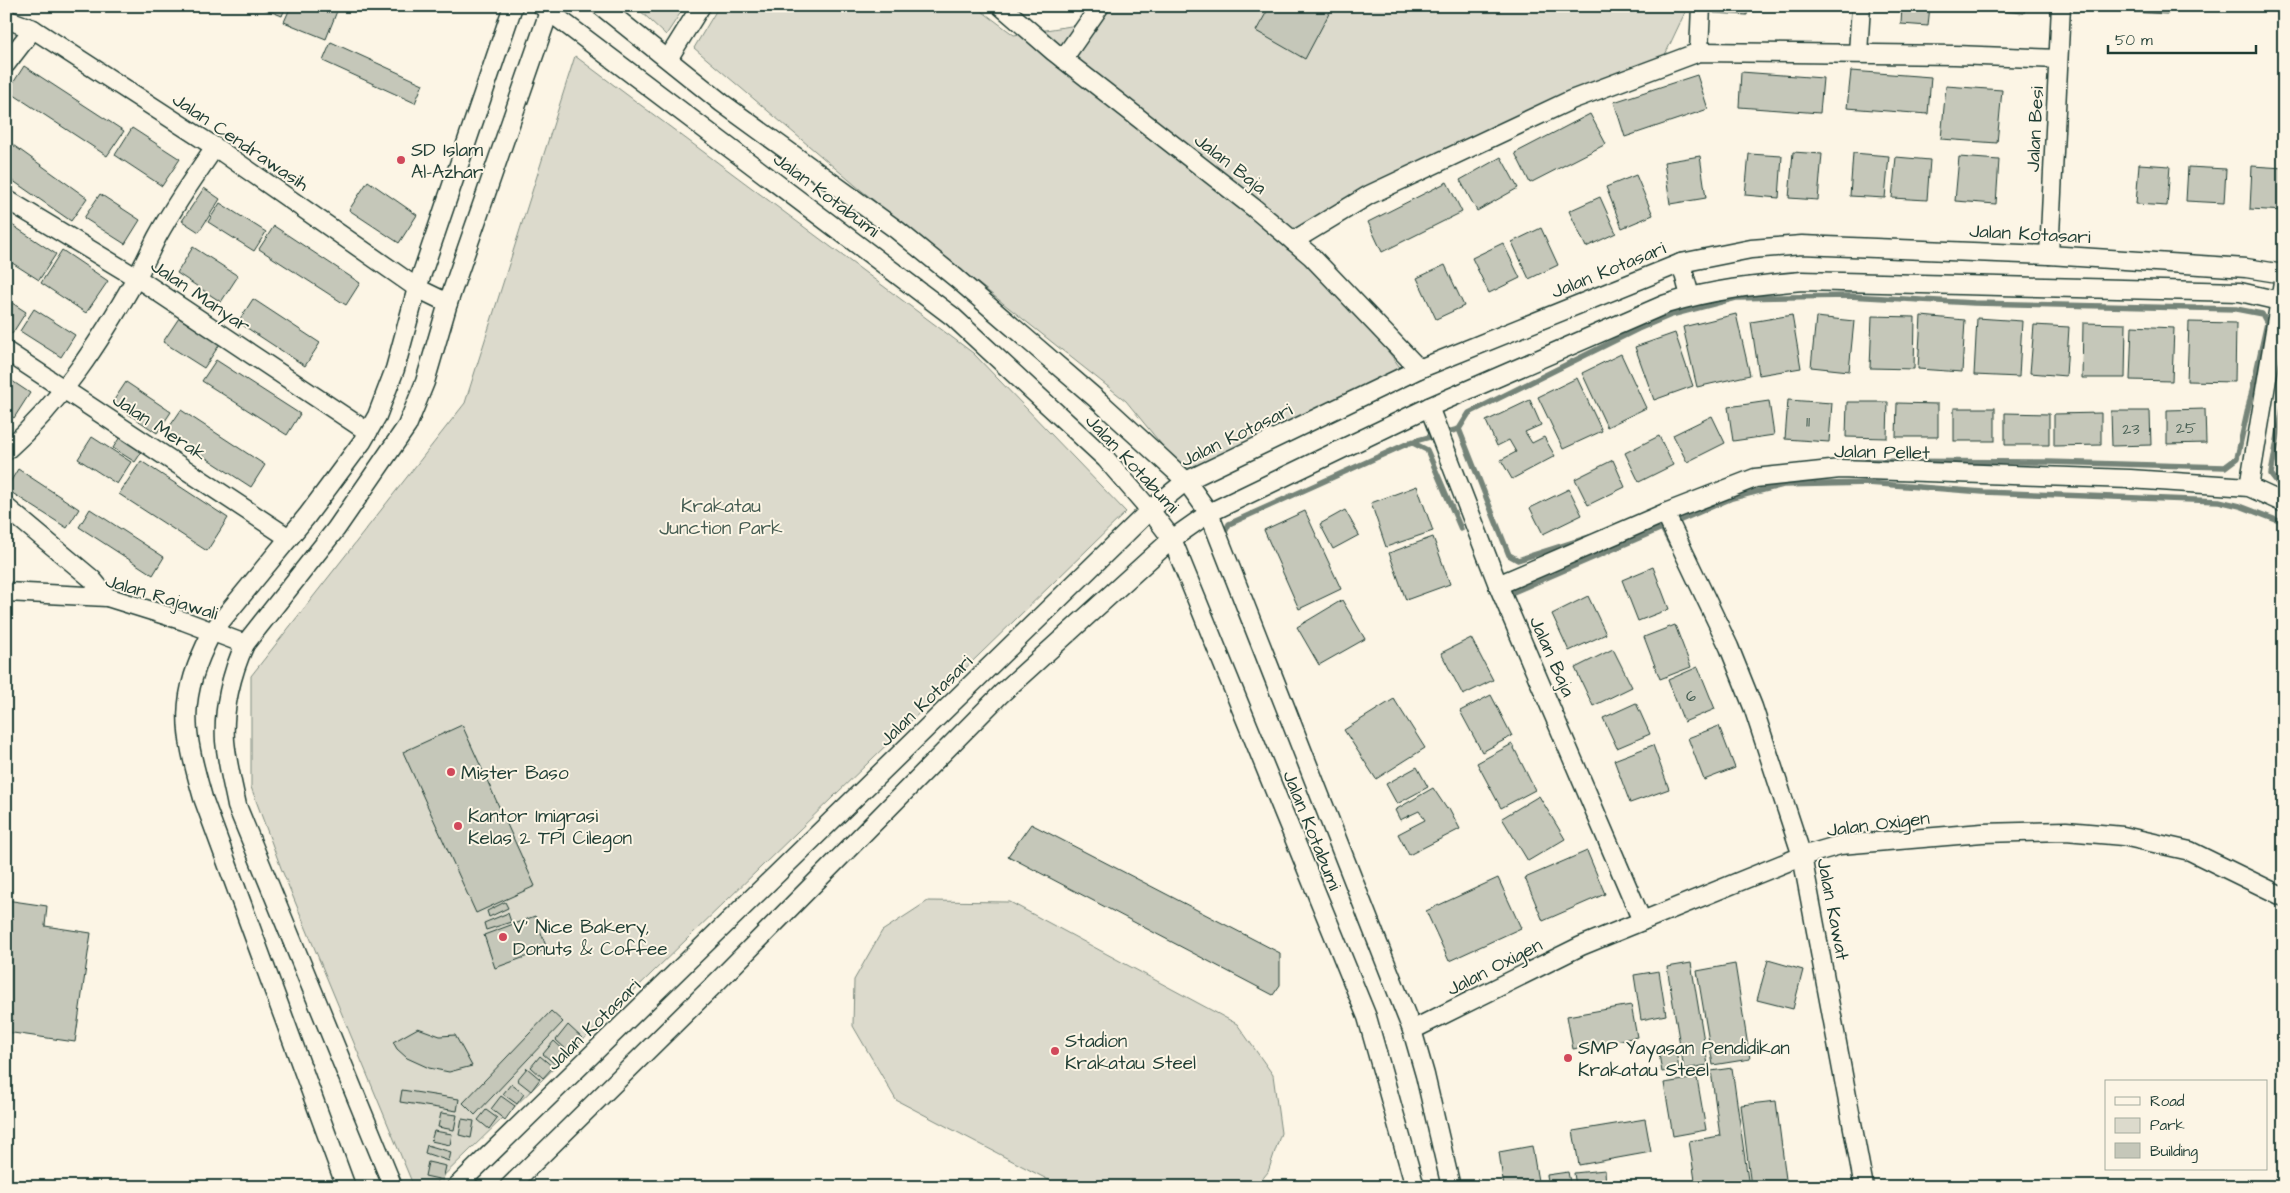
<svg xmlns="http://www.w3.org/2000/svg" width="2290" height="1193" font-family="'Architects Daughter',sans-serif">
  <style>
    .green { fill: #dcdacc; stroke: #7e8c80 }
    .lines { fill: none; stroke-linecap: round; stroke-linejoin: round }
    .stream { stroke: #758479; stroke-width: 5.5 }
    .building { fill: #c5c7b9; stroke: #1f3d34 }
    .street-casing { stroke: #1f3d34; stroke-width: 21 }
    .street { stroke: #fcf5e5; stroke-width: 18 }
    .poi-dot { fill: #d1495b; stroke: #fcf5e5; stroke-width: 2 }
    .labels { text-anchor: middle; stroke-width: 4; stroke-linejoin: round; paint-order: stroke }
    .number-label { font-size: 16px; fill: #486055 }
    .street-label { font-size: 19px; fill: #1f3d34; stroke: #fcf5e5 }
    .poi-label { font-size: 19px; fill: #1f3d34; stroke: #fcf5e5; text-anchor: start }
    .park-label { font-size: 19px; fill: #455c52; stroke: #fcf5e5 }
  </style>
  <rect width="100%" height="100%" fill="#fcf5e5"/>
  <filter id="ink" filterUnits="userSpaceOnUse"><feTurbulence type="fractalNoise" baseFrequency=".02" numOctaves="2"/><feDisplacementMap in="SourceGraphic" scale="10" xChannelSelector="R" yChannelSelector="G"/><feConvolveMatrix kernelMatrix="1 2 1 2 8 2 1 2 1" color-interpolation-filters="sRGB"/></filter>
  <g filter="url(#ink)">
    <g class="green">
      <path d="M635,6H685L666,35Z"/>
      <path d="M719,6H975L1014,35L1090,23L1101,6H1688L1664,57L1299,232L1405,374L1192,482L1126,401L862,191L694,48Z"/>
      <path d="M575,56L973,353L1126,512L432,1187H414L281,868L251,787V676L465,403Z"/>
      <path d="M928,901L1010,902L1237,1024L1273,1075L1281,1133L1268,1172L1256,1187H1062L896,1100L853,1026L854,980L882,931Z"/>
    </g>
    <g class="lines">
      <g class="stream">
        <path d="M2284,402L2271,474L2278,483L2284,485"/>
        <path d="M1459,429L1509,555L1518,560L1589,537"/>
        <path d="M1411,442L1459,429L1469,413L1638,329L1671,315L1736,298L1849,296L1974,303L2236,309L2262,314L2267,323L2237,458L2225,467L2048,462L1867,461"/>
        <path d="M1662,528L1732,498L1783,485L1868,483L1983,492L2219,501L2240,506L2284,523"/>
        <path d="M1222,538L1229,524L1411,442L1427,450L1461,529"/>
        <path d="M1511,593L1662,528L1671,545"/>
      </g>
    </g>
    <g class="building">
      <path d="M257,6H286L282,16Z"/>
      <path d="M291,6H339L326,39L284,22Z"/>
      <path d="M1270,6H1333L1305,59L1256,31Z"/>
      <path d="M1714,6H1748L1747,15L1714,13Z"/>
      <path d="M1795,6H1831L1830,11Z"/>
      <path d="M1902,6H1930L1928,26L1901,24Z"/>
      <path d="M1965,6H2025L2024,13L1964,8Z"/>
      <path d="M2112,6H2169L2168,14L2112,11Z"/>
      <path d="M331,42L423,84L415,103L323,61Z"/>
      <path d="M24,66L124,131L107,156L8,91Z"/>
      <path d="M1851,71L1931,77L1928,114L1847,108Z"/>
      <path d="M1741,72L1823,78L1820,113L1739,107Z"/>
      <path d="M1697,75L1708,109L1625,137L1614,102Z"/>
      <path d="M1946,86L2002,90L1997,143L1941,139Z"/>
      <path d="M1590,114L1606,144L1530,183L1515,153Z"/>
      <path d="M132,128L180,159L162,186L115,155Z"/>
      <path d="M6,140L87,198L71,221L6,176Z"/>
      <path d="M1793,152L1822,154L1818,200L1789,198Z"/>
      <path d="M1853,153L1889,156L1885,198L1850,196Z"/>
      <path d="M1749,154L1782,156L1779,198L1745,195Z"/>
      <path d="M1700,156L1706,198L1670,204L1664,162Z"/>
      <path d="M1501,157L1518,188L1477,211L1460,180Z"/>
      <path d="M1896,157L1930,160L1927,200L1892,198Z"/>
      <path d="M1959,157L1999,160L1996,204L1955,201Z"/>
      <path d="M2139,164L2170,166L2167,206L2136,204Z"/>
      <path d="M2252,166L2284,168V211L2250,209Z"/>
      <path d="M2188,167L2226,169L2224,203L2186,201Z"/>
      <path d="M1636,175L1653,215L1622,228L1606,187Z"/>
      <path d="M368,181L417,215L399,243L349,210Z"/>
      <path d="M1447,182L1462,212L1382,252L1368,222Z"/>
      <path d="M204,188L220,199L199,232L182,221Z"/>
      <path d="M100,194L140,220L125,244L84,218Z"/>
      <path d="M1600,197L1616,233L1586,247L1569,211Z"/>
      <path d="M220,203L266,232L254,251L208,222Z"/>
      <path d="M6,221L56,254L39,280L6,259Z"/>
      <path d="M274,226L360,283L346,305L259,249Z"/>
      <path d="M1541,228L1558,265L1529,279L1512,242Z"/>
      <path d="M1503,243L1520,278L1489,293L1472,258Z"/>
      <path d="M193,247L238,276L221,302L177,273Z"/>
      <path d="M62,250L108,281L86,313L41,283Z"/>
      <path d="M1445,265L1464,306L1436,319L1417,278Z"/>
      <path d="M6,299L26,312L12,334L6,330Z"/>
      <path d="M253,299L320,343L305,366L238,322Z"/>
      <path d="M34,309L75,335L61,357L20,331Z"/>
      <path d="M1736,314L1750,375L1697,387L1683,327Z"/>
      <path d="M1792,315L1801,368L1759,375L1751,322Z"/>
      <path d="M1872,316L1915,317L1914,369L1870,368Z"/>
      <path d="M1921,316L1965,320L1962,372L1918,369Z"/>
      <path d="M1816,317L1854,321L1849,371L1811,367Z"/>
      <path d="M179,318L220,344L204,368L163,342Z"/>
      <path d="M1977,318L2022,321L2019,377L1974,375Z"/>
      <path d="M2189,322L2236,323L2235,382L2187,381Z"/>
      <path d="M2083,323L2126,324L2125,378H2082Z"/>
      <path d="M2034,325L2069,327L2066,376L2030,373Z"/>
      <path d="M2132,326L2174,328L2172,381L2130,380Z"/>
      <path d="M1675,333L1693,386L1654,400L1635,347Z"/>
      <path d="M1621,354L1646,408L1607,427L1582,373Z"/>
      <path d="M216,360L300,414L287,435L202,381Z"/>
      <path d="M6,377L30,393L14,418L6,413Z"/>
      <path d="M1577,378L1602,431L1563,449L1538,397Z"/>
      <path d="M126,382L171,412L157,433L112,403Z"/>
      <path d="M1530,400L1541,425L1525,432L1532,443L1544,437L1555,456L1512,479L1501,460L1516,452L1509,440L1497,446L1486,421Z"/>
      <path d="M1788,400L1832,403L1829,442L1785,439Z"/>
      <path d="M1769,401L1774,435L1733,441L1728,407Z"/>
      <path d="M1847,402H1888L1887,438L1846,437Z"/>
      <path d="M1897,403L1938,404V437H1896Z"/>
      <rect x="1954" y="408" width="41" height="33"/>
      <path d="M2205,409L2206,443L2167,444V410Z"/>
      <path d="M181,410L265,465L251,487L166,432Z"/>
      <path d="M2111,411H2150L2151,445L2112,446Z"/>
      <path d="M2005,413L2049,414V445H2005Z"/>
      <path d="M2101,413V445L2054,446V414Z"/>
      <path d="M1712,416L1725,443L1687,462L1673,435Z"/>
      <path d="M123,432L145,447L135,462L113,448Z"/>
      <path d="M1659,436L1673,465L1639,482L1625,453Z"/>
      <path d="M92,437L131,462L117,484L78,459Z"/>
      <path d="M1613,460L1625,487L1588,505L1575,479Z"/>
      <path d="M141,461L228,518L207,551L119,494Z"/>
      <path d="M18,469L79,509L67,528L6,489Z"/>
      <path d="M1417,486L1433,531L1386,547L1371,503Z"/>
      <path d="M1569,489L1582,515L1543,534L1530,508Z"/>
      <path d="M90,509L164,557L153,575L79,527Z"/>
      <path d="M1345,510L1359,535L1333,549L1320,524Z"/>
      <path d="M1305,511L1341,589L1299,609L1264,530Z"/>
      <path d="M1433,537L1450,584L1406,600L1389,553Z"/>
      <path d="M1653,567L1669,609L1638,621L1622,580Z"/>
      <path d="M1588,596L1606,634L1569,651L1552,614Z"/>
      <path d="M1342,600L1365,639L1319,665L1297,627Z"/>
      <path d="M1675,625L1691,667L1660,679L1644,637Z"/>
      <path d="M1471,638L1493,680L1463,695L1441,653Z"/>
      <path d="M1613,649L1632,687L1593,706L1575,668Z"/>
      <path d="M1698,667L1715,709L1684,722L1668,680Z"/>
      <path d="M1491,695L1512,736L1482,752L1460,711Z"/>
      <path d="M1394,699L1425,748L1376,779L1344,730Z"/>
      <path d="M1636,703L1650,734L1617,748L1603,718Z"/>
      <path d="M462,725L535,886L476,913L403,752Z"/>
      <path d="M1719,726L1735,768L1704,780L1688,738Z"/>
      <path d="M1512,744L1535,790L1501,808L1477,763Z"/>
      <path d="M1653,745L1669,789L1630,803L1614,760Z"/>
      <path d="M1417,767L1428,787L1397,804L1386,784Z"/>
      <path d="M1433,788L1447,809L1449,808L1460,829L1409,855L1398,834L1425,820L1419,811L1400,820L1395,810Z"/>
      <path d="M1539,796L1565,839L1528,861L1502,818Z"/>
      <path d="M1031,824L1280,953V985L1273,995L1008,856Z"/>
      <path d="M1587,851L1605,894L1543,921L1525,878Z"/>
      <path d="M1498,878L1521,928L1449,961L1426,911Z"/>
      <path d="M6,900L47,906L45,926L91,933L75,1042L6,1032Z"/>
      <path d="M505,902L508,908L489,917L487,911Z"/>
      <path d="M508,913L511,922L486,930L484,923Z"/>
      <path d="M535,916L547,949L495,968L484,935Z"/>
      <path d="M1768,960L1803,970L1793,1009L1757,1000Z"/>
      <path d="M1691,963L1708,1065L1684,1069L1667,967Z"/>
      <path d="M1735,964L1750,1059L1713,1065L1697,971Z"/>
      <path d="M1659,971L1666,1015L1641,1020L1634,975Z"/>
      <path d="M1631,1005L1637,1037L1573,1049L1567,1016Z"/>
      <path d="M551,1011L563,1022L475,1115L463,1103Z"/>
      <path d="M568,1025L582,1038L569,1052L556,1040Z"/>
      <path d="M418,1028L440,1036L455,1035L472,1066L449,1072L429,1068L407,1058L397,1049L393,1042Z"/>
      <path d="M554,1041L567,1053L556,1065L543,1054Z"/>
      <path d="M1676,1051L1679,1069L1662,1072L1659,1054Z"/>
      <path d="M540,1056L553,1067L543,1078L531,1067Z"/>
      <path d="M527,1068L540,1079L531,1091L517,1080Z"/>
      <path d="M1732,1068L1749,1187H1696L1689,1141L1720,1136L1711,1071Z"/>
      <path d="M1697,1078L1706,1130L1673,1136L1664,1083Z"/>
      <path d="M511,1084L524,1094L517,1104L503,1094Z"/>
      <path d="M402,1090L459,1099L457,1111L400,1102Z"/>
      <path d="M501,1096L515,1106L505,1120L491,1109Z"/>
      <path d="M1776,1101L1787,1187H1751L1741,1105Z"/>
      <path d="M486,1110L497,1118L489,1129L478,1120Z"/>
      <path d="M441,1113L457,1115L454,1130L438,1127Z"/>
      <path d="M462,1119L474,1121L471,1138L459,1135Z"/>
      <path d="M1645,1119L1651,1152L1579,1165L1573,1131Z"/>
      <path d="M434,1131L452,1134L450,1145L431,1141Z"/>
      <path d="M427,1145L451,1152L449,1161L425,1153Z"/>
      <path d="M1532,1146L1539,1187H1504L1499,1152Z"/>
      <path d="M428,1162L446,1166L443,1180L425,1176Z"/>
      <path d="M1605,1170L1606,1187H1576L1574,1173Z"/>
      <path d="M1568,1172L1571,1187H1549L1547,1175Z"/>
    </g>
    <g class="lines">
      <defs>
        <g id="street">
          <path d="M542,6L952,316L1106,459L1150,510L1172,539L1367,1017L1415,1187"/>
          <path d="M601,6L722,103L897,230L956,278L1100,402L1159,456L1186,481L1209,513L1412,1030L1425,1075L1451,1187"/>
          <path d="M1001,6L1054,52L1254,208L1311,256L1419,369"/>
          <path d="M6,19L33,29L215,147L417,288L448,303"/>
          <path d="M1699,52L1701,6"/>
          <path d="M1858,53L1861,6"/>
          <path d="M668,59L701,6"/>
          <path d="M1063,59L1100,6"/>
          <path d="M6,64L33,29"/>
          <path d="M6,199L137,278L368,432"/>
          <path d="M1293,241L1369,195L1571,100L1699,52L1955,55L2058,59"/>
          <path d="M2049,255L2061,6"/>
          <path d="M1681,263L1690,296"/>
          <path d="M6,351L289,538"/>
          <path d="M1429,407L1498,585L1642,921"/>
          <path d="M6,451C61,402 100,342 136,278C144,265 150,251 157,237C174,206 194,177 215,147"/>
          <path d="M2249,487L2284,276"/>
          <path d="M6,507L92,579L107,597"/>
          <path d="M1665,513L1729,647L1753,707L1802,856L1864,1187"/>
          <path d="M1498,585L1665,513L1755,478L1840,469L2130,479L2249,487L2284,503"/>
          <path d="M6,592L107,597L184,621L245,644"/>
          <path d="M1412,1030L1581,946L1802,856L1840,845L1982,833L2066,831L2123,836L2190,851L2284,897"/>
          <path d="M346,1187L203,798C183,728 178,699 212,632L307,516L362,442L377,416L395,369L417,288L513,6"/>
          <path d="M393,1187L237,806C233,785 227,763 225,741C223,709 231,674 245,644L336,529L407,426L425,382L448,303L551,6"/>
          <path d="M456,1187L1150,510L1186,481L1419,369L1681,263L1751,249L1802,245L2049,255L2246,268L2284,274"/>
          <path d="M509,1187L719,980L1001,694L1172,539L1209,513L1429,407L1666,304C1710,290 1756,285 1802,281L2240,292L2284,302"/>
        </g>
      </defs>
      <use href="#street" class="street-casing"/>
      <use href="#street" class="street"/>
    </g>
  </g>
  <g class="poi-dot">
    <circle cx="401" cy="160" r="5"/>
    <circle cx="451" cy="772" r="5"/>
    <circle cx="458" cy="826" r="5"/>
    <circle cx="503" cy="937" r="5"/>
    <circle cx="1055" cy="1051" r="5"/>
    <circle cx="1568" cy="1058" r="5"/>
  </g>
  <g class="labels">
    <g class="number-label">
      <text x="1808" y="427">11</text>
      <text x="2186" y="433">25</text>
      <text x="2131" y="434">23</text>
      <text x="1691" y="701">6</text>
    </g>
    <g class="street-label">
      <text transform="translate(2034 129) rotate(-87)" y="7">Jalan Besi</text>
      <text transform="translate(241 141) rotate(34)" y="7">Jalan Cendrawasih</text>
      <text transform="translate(1231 163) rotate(38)" y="7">Jalan Baja</text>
      <text transform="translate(827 194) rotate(37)" y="7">Jalan Kotabumi</text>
      <text transform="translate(2030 233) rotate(3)" y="7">Jalan Kotasari</text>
      <text transform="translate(1608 269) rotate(-22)" y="7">Jalan Kotasari</text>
      <text transform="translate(201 295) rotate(34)" y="7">Jalan Manyar</text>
      <text transform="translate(160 426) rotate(33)" y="7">Jalan Merak</text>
      <text transform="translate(1236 434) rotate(-26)" y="7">Jalan Kotasari</text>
      <text transform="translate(1882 451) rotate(1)" y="7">Jalan Pellet</text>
      <text transform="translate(1133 463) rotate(47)" y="7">Jalan Kotabumi</text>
      <text transform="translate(162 596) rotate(17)" y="7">Jalan Rajawali</text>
      <text transform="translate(1553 656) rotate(66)" y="7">Jalan Baja</text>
      <text transform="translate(925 700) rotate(-44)" y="7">Jalan Kotasari</text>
      <text transform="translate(1878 823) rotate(-7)" y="7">Jalan Oxigen</text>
      <text transform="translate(1313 830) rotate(68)" y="7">Jalan Kotabumi</text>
      <text transform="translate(1834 909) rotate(79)" y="7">Jalan Kawat</text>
      <text transform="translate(1494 966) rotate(-27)" y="7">Jalan Oxigen</text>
      <text transform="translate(593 1024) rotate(-44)" y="7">Jalan Kotasari</text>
    </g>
    <g class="poi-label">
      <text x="411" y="156">SD Islam<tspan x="411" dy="22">Al-Azhar</tspan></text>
      <text x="461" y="779">Mister Baso</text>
      <text x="468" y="822">Kantor Imigrasi<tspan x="468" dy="22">Kelas 2 TPI Cilegon</tspan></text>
      <text x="513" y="933">V' Nice Bakery,<tspan x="513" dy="22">Donuts &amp; Coffee</tspan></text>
      <text x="1065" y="1047">Stadion<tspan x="1065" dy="22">Krakatau Steel</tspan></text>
      <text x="1578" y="1054">SMP Yayasan Pendidikan<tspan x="1578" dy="22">Krakatau Steel</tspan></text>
    </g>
    <g class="park-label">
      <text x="721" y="512">Krakatau<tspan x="721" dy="22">Junction Park</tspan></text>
    </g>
  </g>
  <rect width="2290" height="1193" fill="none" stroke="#fcf5e5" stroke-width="25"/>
  <rect x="12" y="12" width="2265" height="1168" fill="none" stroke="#1f3d34" stroke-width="2" filter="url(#ink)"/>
  <rect x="2105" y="1080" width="162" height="90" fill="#fcf5e5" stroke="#a4ab9e"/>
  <rect x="2115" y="1097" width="25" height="8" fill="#fcf5e5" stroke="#a4ab9e"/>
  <text x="2150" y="1106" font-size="15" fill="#1f3d34">Road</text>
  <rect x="2115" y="1118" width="25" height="15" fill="#dcdacc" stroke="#a4ab9e"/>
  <text x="2150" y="1130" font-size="15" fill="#1f3d34">Park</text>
  <rect x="2115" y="1143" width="25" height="15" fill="#c5c7b9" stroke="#a4ab9e"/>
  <text x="2150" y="1156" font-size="15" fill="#1f3d34">Building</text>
  <path d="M2108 45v8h148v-8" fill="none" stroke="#1f3d34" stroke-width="2.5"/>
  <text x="2115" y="45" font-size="15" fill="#1f3d34" stroke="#fcf5e5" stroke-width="4" paint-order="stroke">50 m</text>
</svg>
